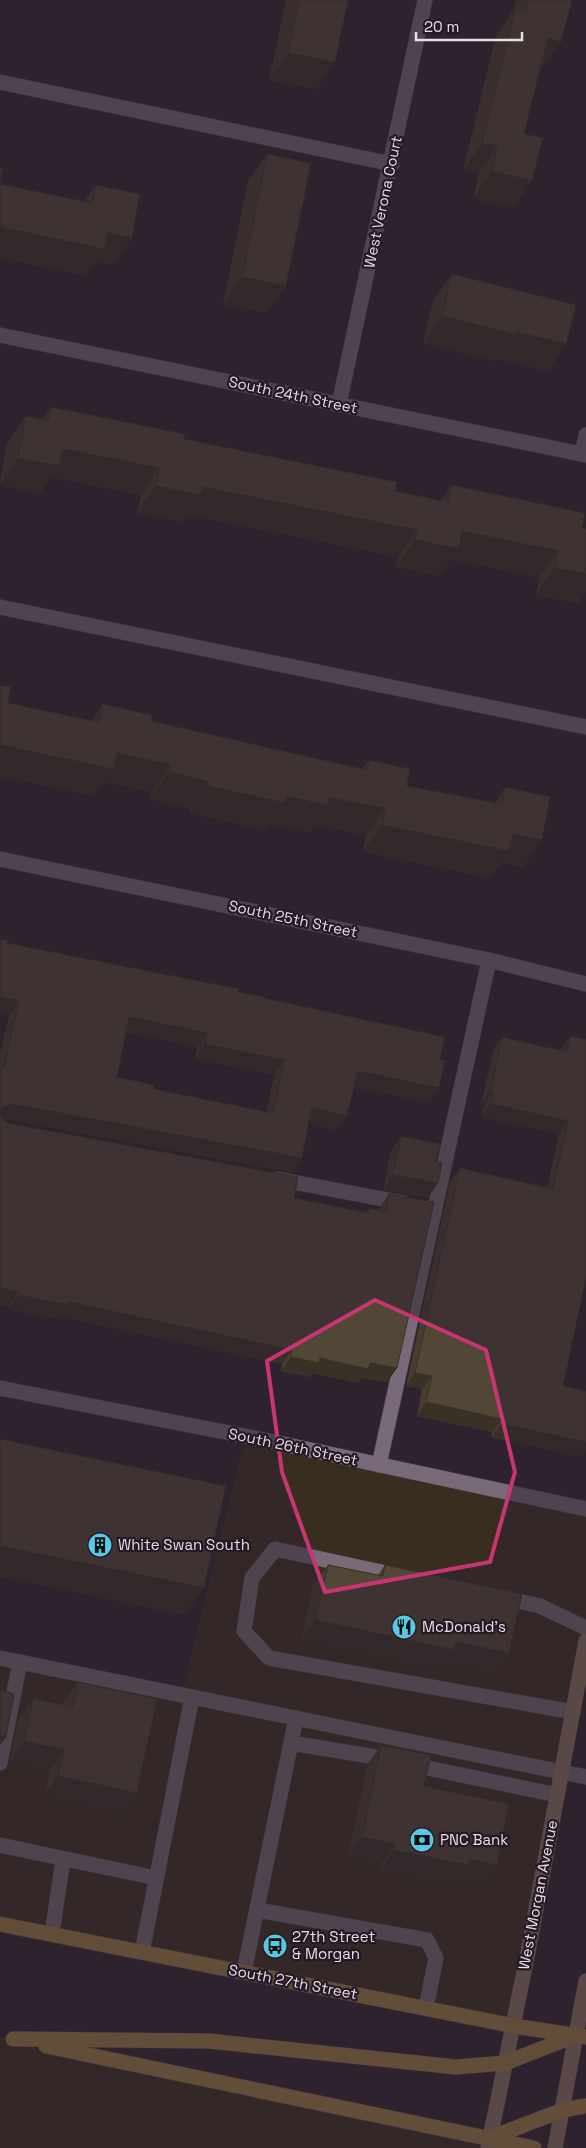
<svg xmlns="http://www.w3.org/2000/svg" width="586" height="2148" font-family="'Space Grotesk',sans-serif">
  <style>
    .commercial { fill: #382d1e }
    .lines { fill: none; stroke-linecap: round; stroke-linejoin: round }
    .lane-casing { stroke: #493d48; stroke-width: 16 }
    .street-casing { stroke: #493d48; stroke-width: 16 }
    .secondary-casing { stroke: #493d48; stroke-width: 16 }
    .primary-casing { stroke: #493d48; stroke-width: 16 }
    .lane { stroke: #796a79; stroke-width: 15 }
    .street { stroke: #796a79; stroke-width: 15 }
    .secondary { stroke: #8d755f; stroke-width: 15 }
    .primary { stroke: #a18045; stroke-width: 15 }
    .wall { fill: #473c2e; fill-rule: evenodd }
    .shaded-wall { fill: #393126 }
    .building { fill: #524636; stroke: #393126; fill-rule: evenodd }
    .marked { fill: none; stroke: #c73670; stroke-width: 4; stroke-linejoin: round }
    .labels { text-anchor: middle; stroke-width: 4.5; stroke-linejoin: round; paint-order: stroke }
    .street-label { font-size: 15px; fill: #e6dde5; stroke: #251925 }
    .poi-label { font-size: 15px; fill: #e6dde5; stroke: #251925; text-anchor: start }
  </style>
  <rect width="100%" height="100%" fill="#2f222f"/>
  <g class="commercial">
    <path d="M245,1436L586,1509V1641L514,2026L0,1924V1658L182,1695Z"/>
    <path d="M0,2036L490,2138L488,2148H0Z"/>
  </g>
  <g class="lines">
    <defs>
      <g id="lane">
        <path d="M0,82L392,164"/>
        <path d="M582,454L586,435"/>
        <path d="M0,607L586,727"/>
        <path d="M277,1179L404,1203"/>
        <path d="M379,1465L489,960"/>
        <path d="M400,1576L275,1549L252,1578L244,1631L269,1658L573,1712"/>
        <path d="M501,1597L540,1606L586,1628"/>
        <path d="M0,1658L586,1777"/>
        <path d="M291,1743L370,1756L557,1795"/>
        <path d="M0,1763L20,1662"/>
        <path d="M0,1845L156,1878"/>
        <path d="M257,1910L427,1940L436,1958L426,2008"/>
        <path d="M52,1934L63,1859"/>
        <path d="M142,1952L192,1697"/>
        <path d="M244,1972L296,1718"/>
      </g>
      <g id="street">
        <path d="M0,335L586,455"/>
        <path d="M339,404L425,0"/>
        <path d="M0,859L489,960L586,984"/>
        <path d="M0,1388L245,1436L586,1509"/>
      </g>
      <g id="secondary">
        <path d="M488,2148L527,1957L586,1641"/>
        <path d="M555,2148L586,1981"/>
      </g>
      <g id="primary">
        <path d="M0,1924L514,2026L586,2037"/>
        <path d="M13,2039L209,2041L456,2067L505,2063L574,2036"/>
        <path d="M46,2046L534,2148"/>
        <path d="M490,2138L563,2110L586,2106"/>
      </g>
    </defs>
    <use href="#lane" class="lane-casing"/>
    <use href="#street" class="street-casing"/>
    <use href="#secondary" class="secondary-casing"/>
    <use href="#primary" class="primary-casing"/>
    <use href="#lane" class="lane"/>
    <use href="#street" class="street"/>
    <use href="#secondary" class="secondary"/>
    <use href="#primary" class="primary"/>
  </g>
  <g class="wall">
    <path d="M286,0H348L335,62L316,89L269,80Z"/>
    <path d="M516,0H572L542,69L540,68L524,134L532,181L513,208L473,198L479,173L463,170L496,36L513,11Z"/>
    <path d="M267,154V313L223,304L248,181Z"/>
    <path d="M0,184L84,201L96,185L132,238L113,265L96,262L86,276L0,258Z"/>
    <path d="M452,274L566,344L548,371L499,359L497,362L423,343L433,301Z"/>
    <path d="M51,407L395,491L441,500L452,485L582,528L578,603L536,595L539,578L451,559L440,576L396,567L398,557L187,515L182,522L137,513L141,495L51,477L40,493L0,485V481L7,443L26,416L42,419Z"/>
    <path d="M0,685L8,703L91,721L103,704L151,721L362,769L369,760L407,786L495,803L505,787L523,867L501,862L491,878L363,852L366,835L315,825L310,833L271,824L266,830L189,813L190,809L150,799L152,792L104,782L94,796L0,776Z"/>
    <path d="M7,943L239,992L264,998L429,1102L355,1087L337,1130L309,1123L302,1158L292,1173L3,1119L4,1120L8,1123L294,1198L366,1212L369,1208L379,1210V1208L389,1194L397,1368L387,1382L362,1378L358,1383L312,1373L309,1377L281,1371L282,1364L61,1317L59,1319L8,1309V1306L0,1305V1054L9,1016ZM126,1032L197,1047L195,1059L274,1075L266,1112L154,1089L117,1077Z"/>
    <path d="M570,1036L563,1386L581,1457L491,1437L492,1432L417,1416L422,1389L406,1386L450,1182L460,1168L547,1187L559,1134L481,1117L484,1104H481L493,1050L502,1037L560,1050Z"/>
    <path d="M401,1136L436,1161L428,1198L383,1190L391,1151Z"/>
    <path d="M328,1565L378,1575L385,1565L509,1653L495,1673L445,1663L440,1670L301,1640L313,1585Z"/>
    <path d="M78,1682L123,1813L44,1796L50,1770L10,1761L19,1718L33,1698L64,1705V1702Z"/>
    <path d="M381,1745L424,1786L482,1885L457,1880L454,1885L380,1870L381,1864L348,1857L367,1765Z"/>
  </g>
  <g class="shaded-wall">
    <path d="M548,38L561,42L542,69L529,65Z"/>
    <path d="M288,53L335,62L316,89L269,80Z"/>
    <path d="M482,143L498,146L479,173L463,170Z"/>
    <path d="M492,171L532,181L513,208L473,198Z"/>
    <path d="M0,227L108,233L132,238L113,265L96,262L86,276L0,258Z"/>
    <path d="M242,277L286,286L267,313L223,304Z"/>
    <path d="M442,316L516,332L566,344L548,371L499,359L497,362L423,343Z"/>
    <path d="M63,449L159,468L141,495L51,477L40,493L0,485V484L18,458Z"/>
    <path d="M156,486L203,487L417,530L398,557L187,515L182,522L137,513Z"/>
    <path d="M462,531L558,551L539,578L451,559L440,576L396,567L415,540Z"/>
    <path d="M555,568L586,574V592L578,603L536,595Z"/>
    <path d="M0,745L117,753L171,765L152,792L104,782L94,796L0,776Z"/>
    <path d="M169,772L209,782L190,809L150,799Z"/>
    <path d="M208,786L287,796L330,798L385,808L366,835L315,825L310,833L271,824L266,830L189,813Z"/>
    <path d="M382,825L513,834L542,840L523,867L501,862L491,878L363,852Z"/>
    <path d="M0,997L19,1001L9,1016L0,1014Z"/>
    <path d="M129,1017L207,1033L197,1047L119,1031Z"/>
    <path d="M205,1044L284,1060L274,1075L195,1059Z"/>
    <path d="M358,1071L439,1088L429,1102L348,1085Z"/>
    <path d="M491,1090L494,1091L484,1104H481Z"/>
    <path d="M12,1104L302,1158L292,1173L2,1119L0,1112L3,1107Z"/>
    <path d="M491,1104L568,1121L559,1134L481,1117Z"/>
    <path d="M312,1107L347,1116L337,1130L302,1122Z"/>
    <path d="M393,1175L438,1183L428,1198L383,1190Z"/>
    <path d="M0,1288L18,1292L8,1306L0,1305Z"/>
    <path d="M18,1295L69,1302L292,1350L282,1364L61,1317L59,1319L8,1309Z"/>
    <path d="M291,1357L320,1358L370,1363L397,1368L387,1382L362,1378L358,1383L312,1373L309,1377L281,1371Z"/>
    <path d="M415,1373L432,1376L422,1389L406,1386Z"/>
    <path d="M426,1402L502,1419L492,1432L417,1416Z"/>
    <path d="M501,1424L586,1442V1450L581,1457L491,1437Z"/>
    <path d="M0,1546L204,1588L185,1615L0,1577Z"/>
    <path d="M315,1620L456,1642L509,1653L495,1673L445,1663L440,1670L301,1640Z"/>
    <path d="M0,1736L6,1737L0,1745Z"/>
    <path d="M24,1741L64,1750L50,1770L10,1761Z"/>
    <path d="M58,1776L137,1793L123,1813L44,1796Z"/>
    <path d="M362,1837L395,1844L381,1864L348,1857Z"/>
    <path d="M394,1850L469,1859L497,1865L482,1885L457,1880L454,1885L380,1870Z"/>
  </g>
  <g class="building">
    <path d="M299,0H348L335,62L288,53Z"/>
    <path d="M528,0H572L561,42L548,38L524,134L543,138L532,181L492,171L498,146L482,143L515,9L525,11Z"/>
    <path d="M267,154L311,163L286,286L242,277Z"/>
    <path d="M0,167L3,168L0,183Z"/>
    <path d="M0,184L92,203L96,185L140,194L132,238L108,233L104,249L0,227Z"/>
    <path d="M452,274L576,305L566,344L516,332V335L442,316Z"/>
    <path d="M51,407L185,434L184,439L397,482L395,491L448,502L452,485L585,513L582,528L586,529V574L555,568L558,551L462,531L459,549L415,540L417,530L203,487L201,495L156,486L159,468L63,449L59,466L18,458L26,416L48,421Z"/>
    <path d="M0,685L11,687L8,703L99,722L103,704L152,715L151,721L367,770L369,760L410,769L407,786L502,804L505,787L550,797L542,840L513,834L509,851L382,825L385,808L330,798L328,806L287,796L285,803L208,786L209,782L169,772L171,765L117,753L113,769L0,745Z"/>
    <path d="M0,939L8,940L7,943L239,989V992L264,997V998L445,1037L440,1060H445L439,1088L358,1071L347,1116L312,1107L302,1158L12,1104L3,1107L1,1112L4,1120L8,1123L298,1177L294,1198L368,1213L369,1208L386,1212L389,1194L434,1202L397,1368L370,1363L368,1369L320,1358L319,1363L291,1357L292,1350L69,1302V1305L18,1295V1292L0,1288V1067L4,1068L19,1001L0,997ZM129,1017L207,1033L205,1044L284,1060L273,1113L154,1089L155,1085L117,1077Z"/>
    <path d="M570,1036L586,1039V1278L563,1386L586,1391V1442L501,1424L502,1419L426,1402L432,1376L415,1373L460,1168L553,1189L568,1121L491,1104L494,1091L491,1090L502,1037L566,1052Z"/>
    <path d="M401,1136L440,1144L436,1161L442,1163L438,1183L393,1175Z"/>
    <path d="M0,1439L226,1486L204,1588L0,1546Z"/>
    <path d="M328,1565L383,1576L385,1565L522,1594L509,1653L456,1642L454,1650L315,1620Z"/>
    <path d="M78,1682L157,1699L137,1793L58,1776L64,1750L24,1741L33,1698L73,1707Z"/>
    <path d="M0,1690L14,1694L6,1737L0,1736Z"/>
    <path d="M381,1745L431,1755L424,1786L509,1804L497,1865L469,1859L468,1865L394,1850L395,1844L362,1837Z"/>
  </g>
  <path d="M0 0H586V2148H0ZM375,1300L486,1350L515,1472L490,1562L325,1592L282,1472L267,1361Z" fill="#2f222f" fill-opacity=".55" fill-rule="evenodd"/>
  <path class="marked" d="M375,1300L486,1350L515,1472L490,1562L325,1592L282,1472L267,1361Z"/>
  <defs>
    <symbol id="building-disc" viewBox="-11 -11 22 22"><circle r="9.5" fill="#59c8e4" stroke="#251925"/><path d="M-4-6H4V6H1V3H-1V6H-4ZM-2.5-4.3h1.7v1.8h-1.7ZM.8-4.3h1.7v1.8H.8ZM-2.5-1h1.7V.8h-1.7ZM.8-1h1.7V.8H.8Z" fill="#111"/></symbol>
    <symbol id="restaurant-disc" viewBox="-11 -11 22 22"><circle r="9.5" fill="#59c8e4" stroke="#251925"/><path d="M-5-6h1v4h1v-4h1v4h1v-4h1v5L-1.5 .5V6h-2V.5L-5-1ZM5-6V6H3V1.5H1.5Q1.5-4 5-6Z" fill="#111"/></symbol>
    <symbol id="bank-disc" viewBox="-11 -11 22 22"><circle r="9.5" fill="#59c8e4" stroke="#251925"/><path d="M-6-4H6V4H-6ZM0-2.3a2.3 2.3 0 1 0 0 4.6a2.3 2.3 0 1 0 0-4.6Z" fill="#111"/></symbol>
    <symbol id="bus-disc" viewBox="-11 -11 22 22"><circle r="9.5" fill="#59c8e4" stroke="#251925"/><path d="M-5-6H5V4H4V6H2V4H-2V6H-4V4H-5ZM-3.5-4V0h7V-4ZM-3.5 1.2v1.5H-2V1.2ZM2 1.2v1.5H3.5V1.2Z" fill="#111"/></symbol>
  </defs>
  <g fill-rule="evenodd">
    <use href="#building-disc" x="86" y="1531" width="28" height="28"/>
    <use href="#restaurant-disc" x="390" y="1613" width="28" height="28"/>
    <use href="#bank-disc" x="408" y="1826" width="28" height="28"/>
    <use href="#bus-disc" x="261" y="1932" width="28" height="28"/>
  </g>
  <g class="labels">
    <g class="street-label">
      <text transform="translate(383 202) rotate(-78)" y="5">West Verona Court</text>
      <text transform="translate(293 395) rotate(12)" y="5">South 24th Street</text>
      <text transform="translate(293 919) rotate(12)" y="5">South 25th Street</text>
      <text transform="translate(293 1447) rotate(12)" y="5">South 26th Street</text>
      <text transform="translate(538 1895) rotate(-79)" y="5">West Morgan Avenue</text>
      <text transform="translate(293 1982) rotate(11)" y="5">South 27th Street</text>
    </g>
    <g class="poi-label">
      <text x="118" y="1550">White Swan South</text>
      <text x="422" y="1632">McDonald's</text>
      <text x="440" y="1845">PNC Bank</text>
      <text x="292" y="1942">27th Street<tspan x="292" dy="17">&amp; Morgan</tspan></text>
    </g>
  </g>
  <path d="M416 32v8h106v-8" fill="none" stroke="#e6dde5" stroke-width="2.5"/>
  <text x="424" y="32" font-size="15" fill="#e6dde5" stroke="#251925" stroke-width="4" paint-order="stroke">20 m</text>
</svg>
